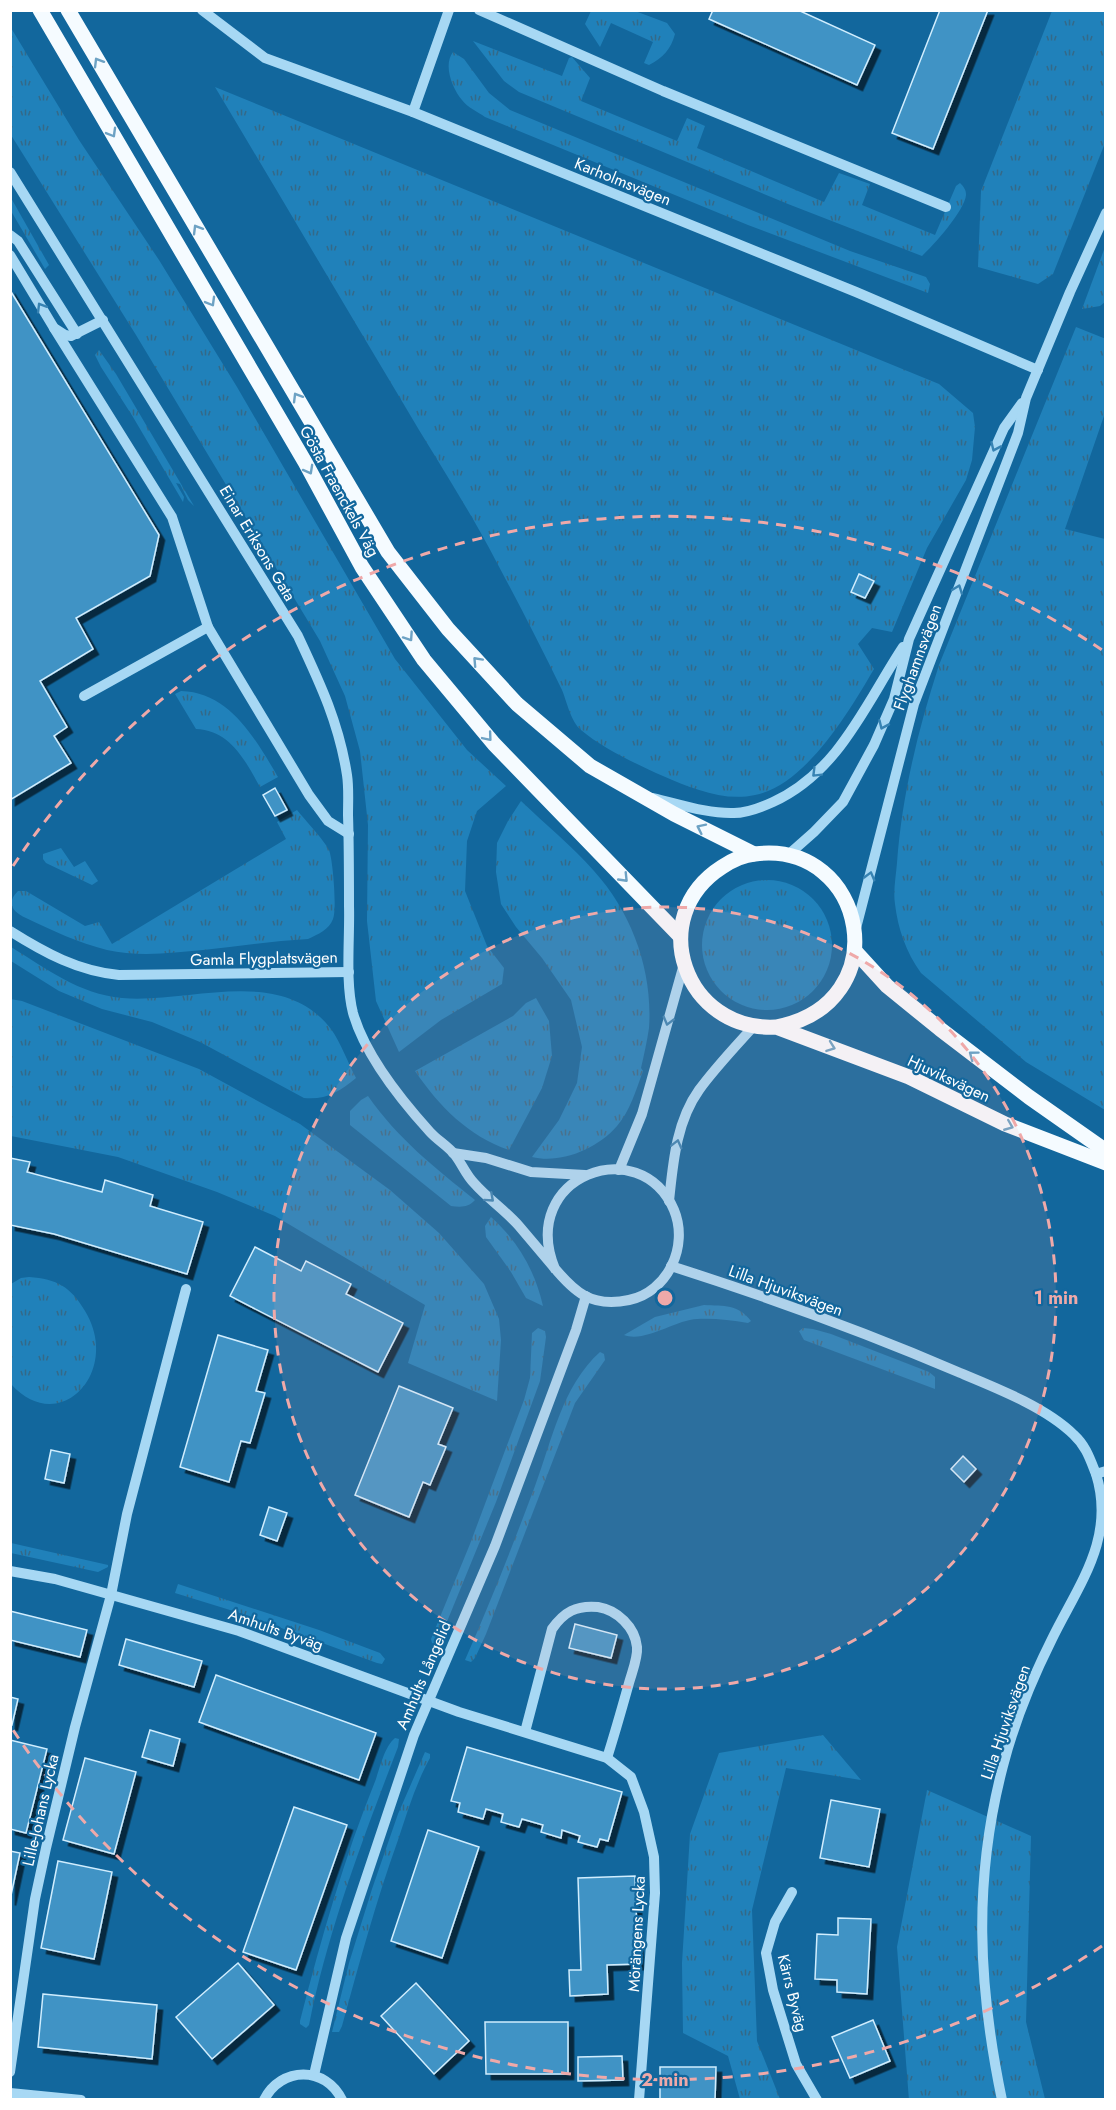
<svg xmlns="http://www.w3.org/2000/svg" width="1116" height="2110" font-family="Jost,sans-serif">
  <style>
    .grass { fill: url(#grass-tufts) }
    .building { fill: #3f93c5; stroke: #d0edfe; stroke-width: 1.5; filter: url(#shadow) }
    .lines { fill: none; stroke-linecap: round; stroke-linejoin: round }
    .minor { stroke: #a7d8f4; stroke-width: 10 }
    .major { stroke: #f5fbff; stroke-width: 15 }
    .oneway { stroke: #6da2c4 }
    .oneway2 { stroke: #3783b3 }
    .ring { fill: none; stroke: #efa9a9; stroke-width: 3; stroke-dasharray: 10 8 }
    .labels { text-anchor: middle; stroke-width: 4.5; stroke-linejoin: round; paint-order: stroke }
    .street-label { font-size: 16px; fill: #fff; stroke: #12679d }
    .centre { fill: #efa9a9; stroke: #12679d; stroke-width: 3 }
    .ring-label { font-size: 18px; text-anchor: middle; font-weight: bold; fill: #efa9a9; stroke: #12679d; stroke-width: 4.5; stroke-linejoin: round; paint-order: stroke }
  </style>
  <defs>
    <pattern id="grass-tufts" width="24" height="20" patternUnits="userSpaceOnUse" patternTransform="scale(1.5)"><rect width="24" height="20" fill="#2081ba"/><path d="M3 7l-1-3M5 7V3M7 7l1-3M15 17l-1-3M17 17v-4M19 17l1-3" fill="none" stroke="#346988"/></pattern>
    <filter id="shadow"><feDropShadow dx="5.5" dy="5.5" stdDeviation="0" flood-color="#0009"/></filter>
  </defs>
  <rect width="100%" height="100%" fill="#12679d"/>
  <g class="grass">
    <path d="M591,11H635L667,23L675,34C671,49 663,58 649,65L644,63L653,42L611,23L600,47L585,24Z"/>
    <path d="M1052,11H1105V143L1053,274L1038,284L978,267L981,191Z"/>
    <path d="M11,28L79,140L159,260L237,387L395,659L467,750L506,786L477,811L467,841L465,891L487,946L504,968L502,984L441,1020L399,1052L376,1001L367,921L368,825L360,751L345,696L320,641L136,335L11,135Z"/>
    <path d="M473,41L562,76L569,58L572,57L590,78L581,101L677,141L687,118L705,126L697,148L824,202L839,173L870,184L862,205L935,235L956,186L960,183C964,187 966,190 966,195C965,210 933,246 922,256L788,204L519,92L504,81Z"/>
    <path d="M453,52L464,59L489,93L510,110L850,251L926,277L930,284L928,293L748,225L485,117C478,112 467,107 462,100C452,88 443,65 453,52Z"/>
    <path d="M215,87L939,384L973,413L975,427L972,460L966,480L927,548L892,632L872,628L858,644L874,669C850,710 806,785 755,795C724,802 691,788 663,776C638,765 602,748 581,730C571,722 567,702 562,690C541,647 519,604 496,561C468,507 434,456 403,403C340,298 278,192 215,87Z"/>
    <path d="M11,198L49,265L45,269L11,211Z"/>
    <path d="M1105,247V302L1100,306L1082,309Z"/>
    <path d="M1076,327L1106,339L1105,413L1065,529L1105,539V1110L1026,1062L921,973C906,952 898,929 895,904C893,891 896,876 897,863C902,795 918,730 939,665Z"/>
    <path d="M99,350L116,374L194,506L188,500L180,484L176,483L184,497L183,502L133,417L101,367L95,355Z"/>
    <path d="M181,691C230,692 256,740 278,777L260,787C245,760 230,730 196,729L175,694Z"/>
    <path d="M521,801C545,824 572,846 594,871C632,913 653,971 649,1028C647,1041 644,1055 641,1068L643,1071C636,1090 630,1111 617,1126C597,1149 561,1164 532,1157L559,1120L577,1083L582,1047L571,1000L542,958L516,927L501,904L496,872L497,843L508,821Z"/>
    <path d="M297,810C305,820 324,840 329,850C333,860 337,910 333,919C329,930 318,934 308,939C273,941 238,946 203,950C172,953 138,957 107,950C79,943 51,930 26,918C12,911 6,903 18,891H26L85,926L99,922L112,944L286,839L277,822Z"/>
    <path d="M61,848L74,867L85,861L98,881L92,885L46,863L43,859V854Z"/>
    <circle cx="767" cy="945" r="65"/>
    <path d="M11,947C47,969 79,994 122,998C190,1004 281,964 331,1029C341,1043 348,1063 356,1078C339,1092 326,1100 304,1098L200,1042L152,1022L102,1009L59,991L11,961Z"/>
    <path d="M536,998L549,1021L552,1056L542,1088L509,1150C468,1136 439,1106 415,1071L513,1016L526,1003Z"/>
    <path d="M10,999L22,1001L199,1069L300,1124L390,1190L439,1233L484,1284L499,1319L501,1340L497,1401L408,1363L425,1305L275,1216L217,1192L118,1157L11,1136Z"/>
    <path d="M368,1096C398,1139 435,1168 475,1200C468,1208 460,1207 451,1206L350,1125V1111L361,1100Z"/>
    <path d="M491,1217C518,1241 535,1271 543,1306L526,1298L511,1272L486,1237L485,1226Z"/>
    <path d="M29,1277C57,1279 71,1287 85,1311C122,1372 59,1438 11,1384V1284L21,1278Z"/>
    <path d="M704,1305C724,1306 738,1304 751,1321L748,1323C731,1320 713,1318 697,1319C675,1320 645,1343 624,1335L655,1317Z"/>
    <path d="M538,1328L545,1331L546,1337L540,1381L496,1502L437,1646L432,1643L431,1639L470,1544L524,1400L530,1378L532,1333Z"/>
    <path d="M803,1328L813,1329L831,1334L929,1372L935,1377V1389L804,1340L799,1331Z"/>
    <path d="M600,1352L604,1354L605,1360L575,1403L486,1634L475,1658L471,1662L465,1660C490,1603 513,1545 535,1486C552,1441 562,1386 600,1352Z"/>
    <path d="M11,1543L108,1565V1567L98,1572L11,1553Z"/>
    <path d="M178,1584L319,1630L380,1653L385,1659L382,1664L377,1663L243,1614L175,1593Z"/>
    <path d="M823,1735L861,1780L786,1768L752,1910L757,2041L780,2099H740L728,2056L683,2033L682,1963L690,1834L719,1753Z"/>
    <path d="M395,1738L399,1739L398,1747C363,1838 328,1930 309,2025L306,2028L300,2024V2021C321,1939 344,1858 376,1779C380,1767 385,1746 395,1738Z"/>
    <path d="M425,1752L430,1754V1758C416,1783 407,1813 398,1840C376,1901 359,1964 342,2026L339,2032H332L349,1963L372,1889L398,1814Z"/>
    <path d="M927,1790L1031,1836L1026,2022L1045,2099L909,2100L897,1947Z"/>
  </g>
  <g class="building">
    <path d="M713,10H798L875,45L857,85L709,19Z"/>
    <path d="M940,10H988L933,149L892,133Z"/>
    <path d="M10,290L159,535L150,576L76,618L93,649L40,681L67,727L54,736L71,763L10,800Z"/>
    <path d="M859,574L874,581L865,598L851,592Z"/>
    <path d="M275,788L287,810L275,816L263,795Z"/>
    <path d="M10,1158L30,1162L27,1172L102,1192L105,1180L153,1195L150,1206L203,1222L187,1274L54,1234L10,1225Z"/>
    <path d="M255,1247L301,1271L306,1261L351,1284L346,1294L403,1323L378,1372L230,1296Z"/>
    <path d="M218,1335L268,1350L256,1391L265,1393L250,1443L241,1441L229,1482L180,1467Z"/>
    <path d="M399,1386L453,1408L438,1444L446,1447L430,1485L423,1482L409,1517L355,1495Z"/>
    <path d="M51,1450L70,1454L64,1483L45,1479Z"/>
    <path d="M963,1456L976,1469L964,1482L951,1469Z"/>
    <path d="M269,1507L287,1513L277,1541L260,1535Z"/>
    <path d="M10,1611L87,1630L80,1657L10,1640Z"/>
    <path d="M575,1624L617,1635L611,1658L569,1648Z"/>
    <path d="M126,1639L202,1661L194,1687L119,1665Z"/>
    <path d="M216,1675L376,1733L359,1780L199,1722Z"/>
    <path d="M10,1697L18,1699L12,1725L10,1724Z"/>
    <path d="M150,1730L180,1739L173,1766L142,1757Z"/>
    <path d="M10,1740L47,1749L26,1833L10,1829Z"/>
    <path d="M467,1747L622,1792L608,1841L600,1839L597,1847L578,1842L580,1836L562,1830L561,1838L541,1832L543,1825L522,1819L519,1827L501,1822L503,1814L486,1809L483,1819L458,1812L460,1803L451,1801Z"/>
    <path d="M85,1758L136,1772L114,1854L63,1840Z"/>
    <path d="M831,1800L880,1809L869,1867L820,1858Z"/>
    <path d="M294,1807L347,1825L296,1970L243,1952Z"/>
    <path d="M428,1830L479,1847L442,1958L391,1941Z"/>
    <path d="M10,1851L20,1853L10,1900Z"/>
    <path d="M58,1861L112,1872L94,1959L41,1948Z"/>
    <path d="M635,1876L638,1964L607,1965L608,1994L570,1996L569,1970H581L578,1878Z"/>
    <path d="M838,1918L871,1919L867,1994L837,1992V1980L815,1979L817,1934L838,1935Z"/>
    <path d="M238,1963L274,2005L212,2059L176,2017Z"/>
    <path d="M416,1983L469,2041L434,2074L381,2016Z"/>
    <path d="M43,1994L157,2005L152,2059L38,2047Z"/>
    <path d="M873,2020L890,2061L850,2078L832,2037Z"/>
    <path d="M485,2022H568V2074H486Z"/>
    <path d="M622,2056L623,2080L578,2081V2057Z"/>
    <path d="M660,2067H716L715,2100H660Z"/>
  </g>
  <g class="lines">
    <g class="minor">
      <path d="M202,10L265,58L413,112L856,292L1038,370"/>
      <path d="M479,10L663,91L946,207"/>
      <path d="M413,112L449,10"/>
      <path d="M10,172L298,636C320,683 339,723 347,775C349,788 348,802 348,815C349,845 349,875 349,906C350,938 345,982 353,1013C365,1055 401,1100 430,1132C437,1140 448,1146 455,1155C462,1164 466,1175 474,1183C488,1199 505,1210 519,1226C530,1239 541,1252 552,1265C574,1292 591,1308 629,1300C668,1292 689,1246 674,1210C640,1131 517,1176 555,1269"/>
      <path d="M10,235L18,241L77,334"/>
      <path d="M10,255L54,328L65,335L71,336L103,320"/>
      <path d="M54,328L172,517L208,627L309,795L328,821L349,834"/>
      <path d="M84,696L208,627"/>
      <path d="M653,798C679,804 708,814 734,813C747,813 762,807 773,802C839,772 866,703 903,647"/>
      <path d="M788,855L814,832L843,802L874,745L894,699L909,639L1004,428L1022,403"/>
      <path d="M10,931C45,953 78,971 119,975L349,972"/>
      <path d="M855,932L914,704L1018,433L1026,398L1070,292L1106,213"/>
      <path d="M453,1153L486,1158L531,1172L585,1175"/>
      <path d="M619,1170L642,1114L684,964"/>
      <path d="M669,1201C673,1164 676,1122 699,1090C715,1068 735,1047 753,1027"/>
      <path d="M671,1266C768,1297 865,1332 958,1372C994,1387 1046,1407 1074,1435C1086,1446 1090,1459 1096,1474"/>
      <path d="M10,1571L55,1579L239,1631L459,1712L607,1758L631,1777L644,1812L654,1857L655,1893L639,2100"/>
      <path d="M525,1732L552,1629C564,1612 576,1605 598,1607C617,1610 635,1627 637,1647C638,1658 632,1672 629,1683C622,1708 615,1733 607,1758"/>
      <path d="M792,1892L775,1922L766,1953L773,1990L796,2064L817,2100"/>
      <path d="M10,2072L35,1899L46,1848L75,1727L111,1595L127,1514L186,1289"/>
      <path d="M314,2075L346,1938L414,1735L495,1546L576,1330L586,1296"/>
      <path d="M10,2093L81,2100"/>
      <path d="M264,2100C281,2066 326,2066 342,2100"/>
      <path d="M1002,2100C978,1985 973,1880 1003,1766C1014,1723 1032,1679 1052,1639C1079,1584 1116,1538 1096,1474L1106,1471"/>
    </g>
    <g class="major">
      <path d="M40,10L305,462L362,567L424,660L494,744L680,936"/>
      <path d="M68,10L388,552L448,629L517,704L590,766L674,814L754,854"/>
      <path d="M855,951L887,986L940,1029L1029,1097L1106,1151"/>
      <path d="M776,1027C899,1004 867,840 755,854C743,855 731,861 722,867C644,917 685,1032 776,1027L909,1077L1005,1124L1106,1163"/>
    </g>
  </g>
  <defs><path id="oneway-chevron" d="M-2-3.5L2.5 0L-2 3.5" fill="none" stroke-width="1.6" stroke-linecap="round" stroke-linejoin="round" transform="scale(1.5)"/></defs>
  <g class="oneway">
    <use href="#oneway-chevron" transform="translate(98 62) rotate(-121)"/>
    <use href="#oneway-chevron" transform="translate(112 133) rotate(60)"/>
    <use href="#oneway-chevron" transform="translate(197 229) rotate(-121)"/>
    <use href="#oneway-chevron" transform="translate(211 302) rotate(60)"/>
    <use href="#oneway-chevron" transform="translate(297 397) rotate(-121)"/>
    <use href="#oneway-chevron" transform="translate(309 470) rotate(61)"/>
    <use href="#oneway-chevron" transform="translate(409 637) rotate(56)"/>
    <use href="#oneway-chevron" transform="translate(477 661) rotate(-133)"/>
    <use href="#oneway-chevron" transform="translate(488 737) rotate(50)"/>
    <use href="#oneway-chevron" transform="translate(701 828) rotate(-154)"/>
    <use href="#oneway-chevron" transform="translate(624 878) rotate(46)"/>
    <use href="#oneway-chevron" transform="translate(831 1047) rotate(20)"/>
    <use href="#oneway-chevron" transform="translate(973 1055) rotate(-143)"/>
    <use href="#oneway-chevron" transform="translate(1009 1126) rotate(22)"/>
  </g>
  <g class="oneway2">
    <use href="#oneway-chevron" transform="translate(41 307) rotate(-121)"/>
    <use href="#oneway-chevron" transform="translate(995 447) rotate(114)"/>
    <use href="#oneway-chevron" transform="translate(958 589) rotate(-69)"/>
    <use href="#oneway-chevron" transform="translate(883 725) rotate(114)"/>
    <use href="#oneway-chevron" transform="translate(816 773) rotate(135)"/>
    <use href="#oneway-chevron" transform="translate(870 876) rotate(-75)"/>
    <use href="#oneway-chevron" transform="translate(668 1021) rotate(105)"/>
    <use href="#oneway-chevron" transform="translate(677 1144) rotate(-76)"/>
    <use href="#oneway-chevron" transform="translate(490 1198) rotate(42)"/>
  </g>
  <circle cx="665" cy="1298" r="391" fill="#efa9a9" fill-opacity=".12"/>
  <g class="ring">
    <circle cx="665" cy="1298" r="391"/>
    <path d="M1102 1946A782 782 0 0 1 13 1730M13 866A782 782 0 0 1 1102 650"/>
  </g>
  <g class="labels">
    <g class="street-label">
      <text transform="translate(623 181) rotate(22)" y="6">Karholmsvägen</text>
      <text transform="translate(340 491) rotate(61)" y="6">Gösta Fraenckels Väg</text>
      <text transform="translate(258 543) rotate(59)" y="6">Einar Eriksons Gata</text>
      <text transform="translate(917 657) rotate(-70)" y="6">Flyghamnsvägen</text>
      <text transform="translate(264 958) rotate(-1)" y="6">Gamla Flygplatsvägen</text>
      <text transform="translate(949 1078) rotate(25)" y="6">Hjuviksvägen</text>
      <text transform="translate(786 1290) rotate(20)" y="6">Lilla Hjuviksvägen</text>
      <text transform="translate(276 1629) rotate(19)" y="6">Amhults Byväg</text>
      <text transform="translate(423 1675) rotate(-67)" y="6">Amhults Långelid</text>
      <text transform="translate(1005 1722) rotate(-71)" y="6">Lilla Hjuviksvägen</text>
      <text transform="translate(40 1810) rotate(-77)" y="6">Lille-Johans Lycka</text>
      <text transform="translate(636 1934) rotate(-87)" y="6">Mörängens Lycka</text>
      <text transform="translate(793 1993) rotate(76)" y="6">Kärrs Byväg</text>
    </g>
  </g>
  <circle cx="665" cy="1298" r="9" class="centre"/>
  <g class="ring-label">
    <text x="1056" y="1304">1 min</text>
    <text x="665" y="2086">2 min</text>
  </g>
  <rect width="1116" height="2110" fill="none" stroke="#ffffff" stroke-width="24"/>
</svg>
